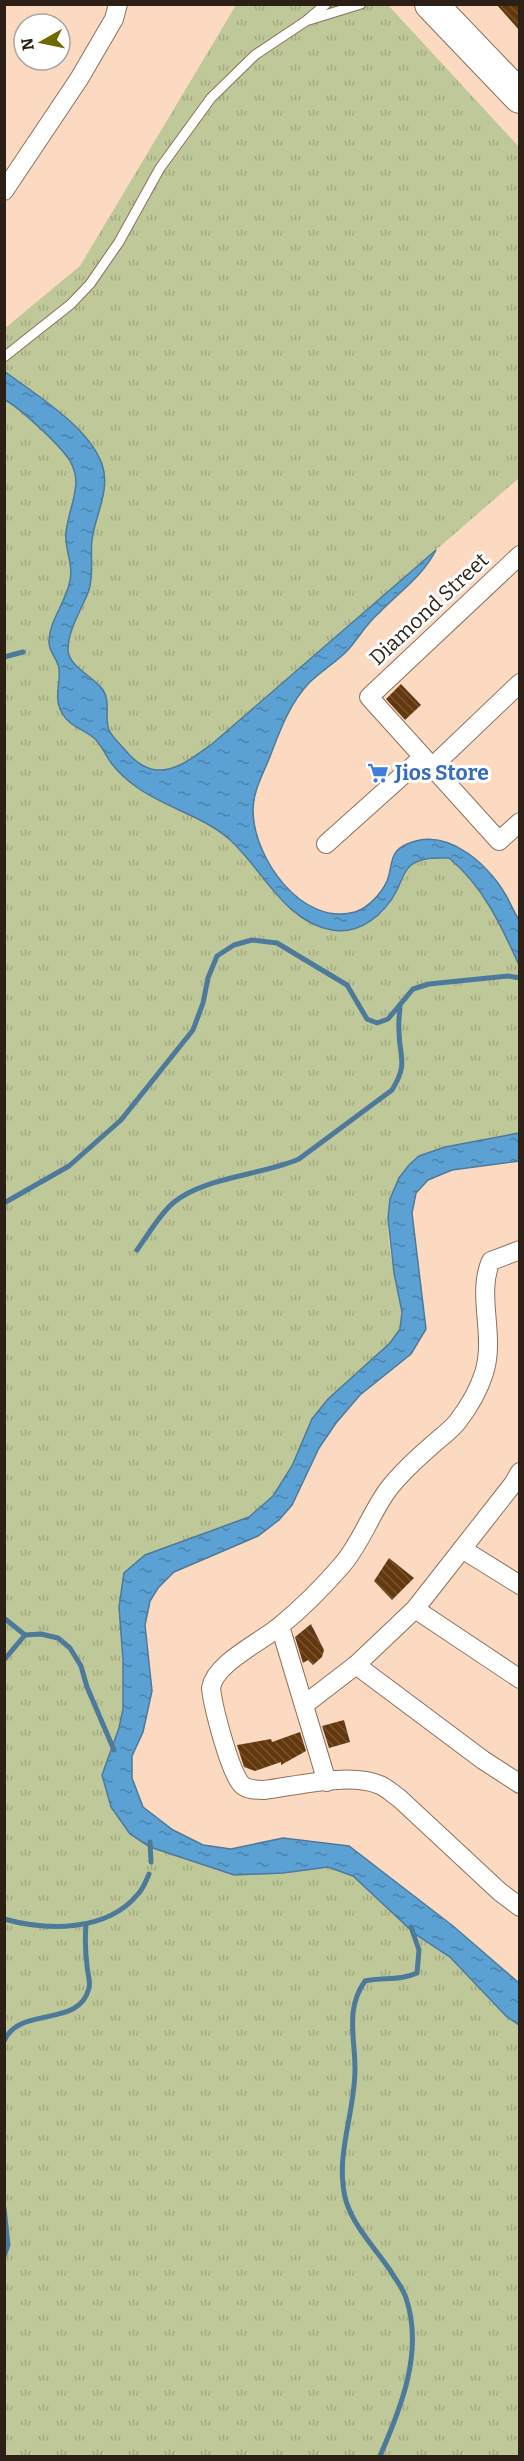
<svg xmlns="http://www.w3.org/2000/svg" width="524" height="2461" font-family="Bitter,serif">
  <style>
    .grass { fill: url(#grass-tufts) }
    .water { fill: url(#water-ripples); stroke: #4d7a9b; stroke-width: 1.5 }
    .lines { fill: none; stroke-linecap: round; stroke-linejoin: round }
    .stream { stroke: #4d7a9b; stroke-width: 5 }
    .building { fill: url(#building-back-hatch) }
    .lane-casing { stroke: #8e705a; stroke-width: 11 }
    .street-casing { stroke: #8e705a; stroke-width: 20 }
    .highway-casing { stroke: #8e705a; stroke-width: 34 }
    .lane { stroke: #fff; stroke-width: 9 }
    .street { stroke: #fff; stroke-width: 18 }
    .highway { stroke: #fff; stroke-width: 32 }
    .labels { text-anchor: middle; stroke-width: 6; stroke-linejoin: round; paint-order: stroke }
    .street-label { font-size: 21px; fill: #2b1f16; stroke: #fff }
    .shop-label { font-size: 21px; font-weight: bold; fill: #366cbe; stroke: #fff; text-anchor: start }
  </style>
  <defs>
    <pattern id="grass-tufts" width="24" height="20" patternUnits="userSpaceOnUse" patternTransform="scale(1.5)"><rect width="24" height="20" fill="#bfc898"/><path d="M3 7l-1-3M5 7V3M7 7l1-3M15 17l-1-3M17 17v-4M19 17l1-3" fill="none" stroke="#a4ab82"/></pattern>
    <pattern id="water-ripples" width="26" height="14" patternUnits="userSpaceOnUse" patternTransform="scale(1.5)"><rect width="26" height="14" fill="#5ca1d4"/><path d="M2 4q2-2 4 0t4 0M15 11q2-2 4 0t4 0" fill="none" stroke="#4c83ab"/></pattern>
    <pattern id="building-back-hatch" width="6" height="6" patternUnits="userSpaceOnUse" patternTransform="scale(1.5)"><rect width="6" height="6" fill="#64380e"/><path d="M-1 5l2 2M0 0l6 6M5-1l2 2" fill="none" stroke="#765230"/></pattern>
  </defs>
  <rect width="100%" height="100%" fill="#fbdac1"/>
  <path class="grass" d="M236,5H388L519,147V478L212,744C184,764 162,784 130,756L139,789C168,806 203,817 228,839C253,860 270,889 294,911C304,920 319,925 331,930L381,914L388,906L410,866L421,860L449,858L463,870L479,889L495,915L519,965V1133L419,1156C380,1193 385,1232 396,1282C399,1296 405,1312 400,1327C399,1333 393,1338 390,1343L312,1419L292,1466L273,1496L249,1517L145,1555L124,1573L123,1709L119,1728L112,1745L130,1834L283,1873L328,1867L353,1876L415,1934L450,1957L506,2016L519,2025V2456H5L4,329L80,266Z"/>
  <g class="water">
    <path d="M4,371C36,395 88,426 102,464C111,490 95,515 92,540C90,557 94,573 89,590C82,609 68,629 68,650C68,666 94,677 103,690C111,702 104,718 109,730C112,737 121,745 126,751C156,787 183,765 212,744L436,550C423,576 399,592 379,613C366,624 358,639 347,651C335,663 320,672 309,683C289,704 279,733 269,759C262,776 253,792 253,810C253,858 302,927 355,912C368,908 381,894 387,881C393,867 388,852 407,844C449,825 493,868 510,903C513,910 518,917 520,924C521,937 520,952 519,965C501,925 483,886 449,858C435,858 420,857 410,866C403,873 401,882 397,890C385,914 360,935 332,930C284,922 262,868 229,839C203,816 166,808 138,788C128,781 119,773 112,764C106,756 101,744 94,738C83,729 69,726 62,713C53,697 61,684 59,669C58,658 48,653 49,640C50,621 64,604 69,585C75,564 64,551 66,532C68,515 75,500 76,483C76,475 74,468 70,461C62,447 19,407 5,400Z"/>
    <path d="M519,1133V1161L452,1170L428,1180L416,1193L412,1213L426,1329L411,1354L360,1395L336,1423L319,1448L292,1505L279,1520L258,1536L174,1572L158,1588L150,1601L145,1625L152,1691L143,1732L132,1756V1778L143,1807L173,1830L203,1845L231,1849L283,1838L349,1846L453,1926L519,1983V2025L506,2016L450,1957L415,1934L353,1876L328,1867L283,1873L234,1875L150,1847L130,1834L111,1807L102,1775L119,1728L123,1709V1660L119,1607L124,1573L145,1555L249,1517L273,1496L292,1466L312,1419L328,1399L390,1343L400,1329L402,1312L394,1273L388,1218L390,1199L399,1178L409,1165L419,1156L445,1147Z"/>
  </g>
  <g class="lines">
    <g class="stream">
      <path d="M4,657L23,652"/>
      <path d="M4,1203L69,1166L121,1120L193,1030L203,1003L208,978L217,956L234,945L252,940L277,943L347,985L367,1019L377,1023L388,1019L413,989L429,984L508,976L520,978"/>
      <path d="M137,1250C148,1235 159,1215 173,1203C203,1177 263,1175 299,1159L392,1090C409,1062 399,1058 399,1030C398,1022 400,1013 400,1005"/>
      <path d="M4,1618L25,1635L41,1634L58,1638L70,1648L81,1666L87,1687L114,1750"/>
      <path d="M4,1660L25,1635"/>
      <path d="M150,1842L151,1862"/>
      <path d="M4,1919C47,1931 107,1932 138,1894C143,1889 146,1881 149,1874"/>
      <path d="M4,2041C20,2005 79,2029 89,1988C91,1982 87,1972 87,1965C85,1951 85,1938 86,1924"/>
      <path d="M4,2208L8,2245L4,2256"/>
      <path d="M380,2456C401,2408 424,2351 406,2298C403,2288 395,2279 390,2270C375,2248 354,2227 346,2201C334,2157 355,2114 355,2069C355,2037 345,2009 365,1981C382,1977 400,1981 417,1973L419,1950L411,1927"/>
    </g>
  </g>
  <g class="building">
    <path d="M496,4H519V30Z"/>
    <path d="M401,684L421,705L405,720L386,699Z"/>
    <path d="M389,1558L414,1578L392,1600L374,1581Z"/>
    <path d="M311,1624L324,1650L322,1657L313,1665L308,1660L303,1663L295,1637Z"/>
    <path d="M344,1720L350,1742L329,1748L322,1726Z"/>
    <path d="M300,1732L306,1751L281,1765V1762L255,1771L244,1767L237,1745L271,1739L272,1742Z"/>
  </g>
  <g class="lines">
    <defs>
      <g id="lane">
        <path d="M309,20L361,4"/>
        <path d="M4,357L71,304L90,284L119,242L160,168L211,98L255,55L306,21L326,4"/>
      </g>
      <g id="street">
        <path d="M4,191L79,79L114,19L118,4"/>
        <path d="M520,555L369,697L499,841L520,822"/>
        <path d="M432,767L520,683"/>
        <path d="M326,844L423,757"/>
        <path d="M520,1250L491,1261C476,1294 496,1336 484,1373C479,1389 468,1408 458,1421C453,1428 445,1434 438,1440C420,1456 401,1472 387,1491C370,1515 361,1543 342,1565C323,1587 302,1608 280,1626C261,1642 215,1663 211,1688C213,1707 230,1773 242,1785C248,1790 257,1790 264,1790C297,1786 349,1772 380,1785C387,1788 393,1794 399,1798L500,1892L520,1907"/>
        <path d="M462,1549L520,1585"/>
        <path d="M415,1609L520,1679"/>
        <path d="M280,1626L327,1782"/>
        <path d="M356,1665L483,1760L520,1784"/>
        <path d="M304,1705L356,1665L415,1609L513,1484L520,1472"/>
      </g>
      <path id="highway" d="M431,4L520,97"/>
    </defs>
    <use href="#lane" class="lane-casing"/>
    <use href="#street" class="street-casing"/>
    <use href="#highway" class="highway-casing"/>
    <use href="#lane" class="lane"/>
    <use href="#street" class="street"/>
    <use href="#highway" class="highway"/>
  </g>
  <defs>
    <symbol id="supermarket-bare" viewBox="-9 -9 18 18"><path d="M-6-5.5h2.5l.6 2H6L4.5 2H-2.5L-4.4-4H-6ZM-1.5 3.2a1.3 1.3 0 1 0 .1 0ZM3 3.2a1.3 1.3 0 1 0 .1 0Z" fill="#3f7fe0" stroke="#fff" stroke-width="2.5" paint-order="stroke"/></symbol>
  </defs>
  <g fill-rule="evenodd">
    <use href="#supermarket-bare" x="363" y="758" width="30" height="30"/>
  </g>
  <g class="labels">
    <g class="street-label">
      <text transform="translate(429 609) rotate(-43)" y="7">Diamond Street</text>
    </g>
    <g class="shop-label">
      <text x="395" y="780">Jios Store</text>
    </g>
  </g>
  <rect width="524" height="2461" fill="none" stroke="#2b1f16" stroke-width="12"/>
  <g transform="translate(42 42) rotate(261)"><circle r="28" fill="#ffffff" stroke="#aaa5a2" stroke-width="1.5"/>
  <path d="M0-4.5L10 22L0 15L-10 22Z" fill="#6f6902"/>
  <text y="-9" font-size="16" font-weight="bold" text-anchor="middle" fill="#2b1f16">N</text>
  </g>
</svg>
